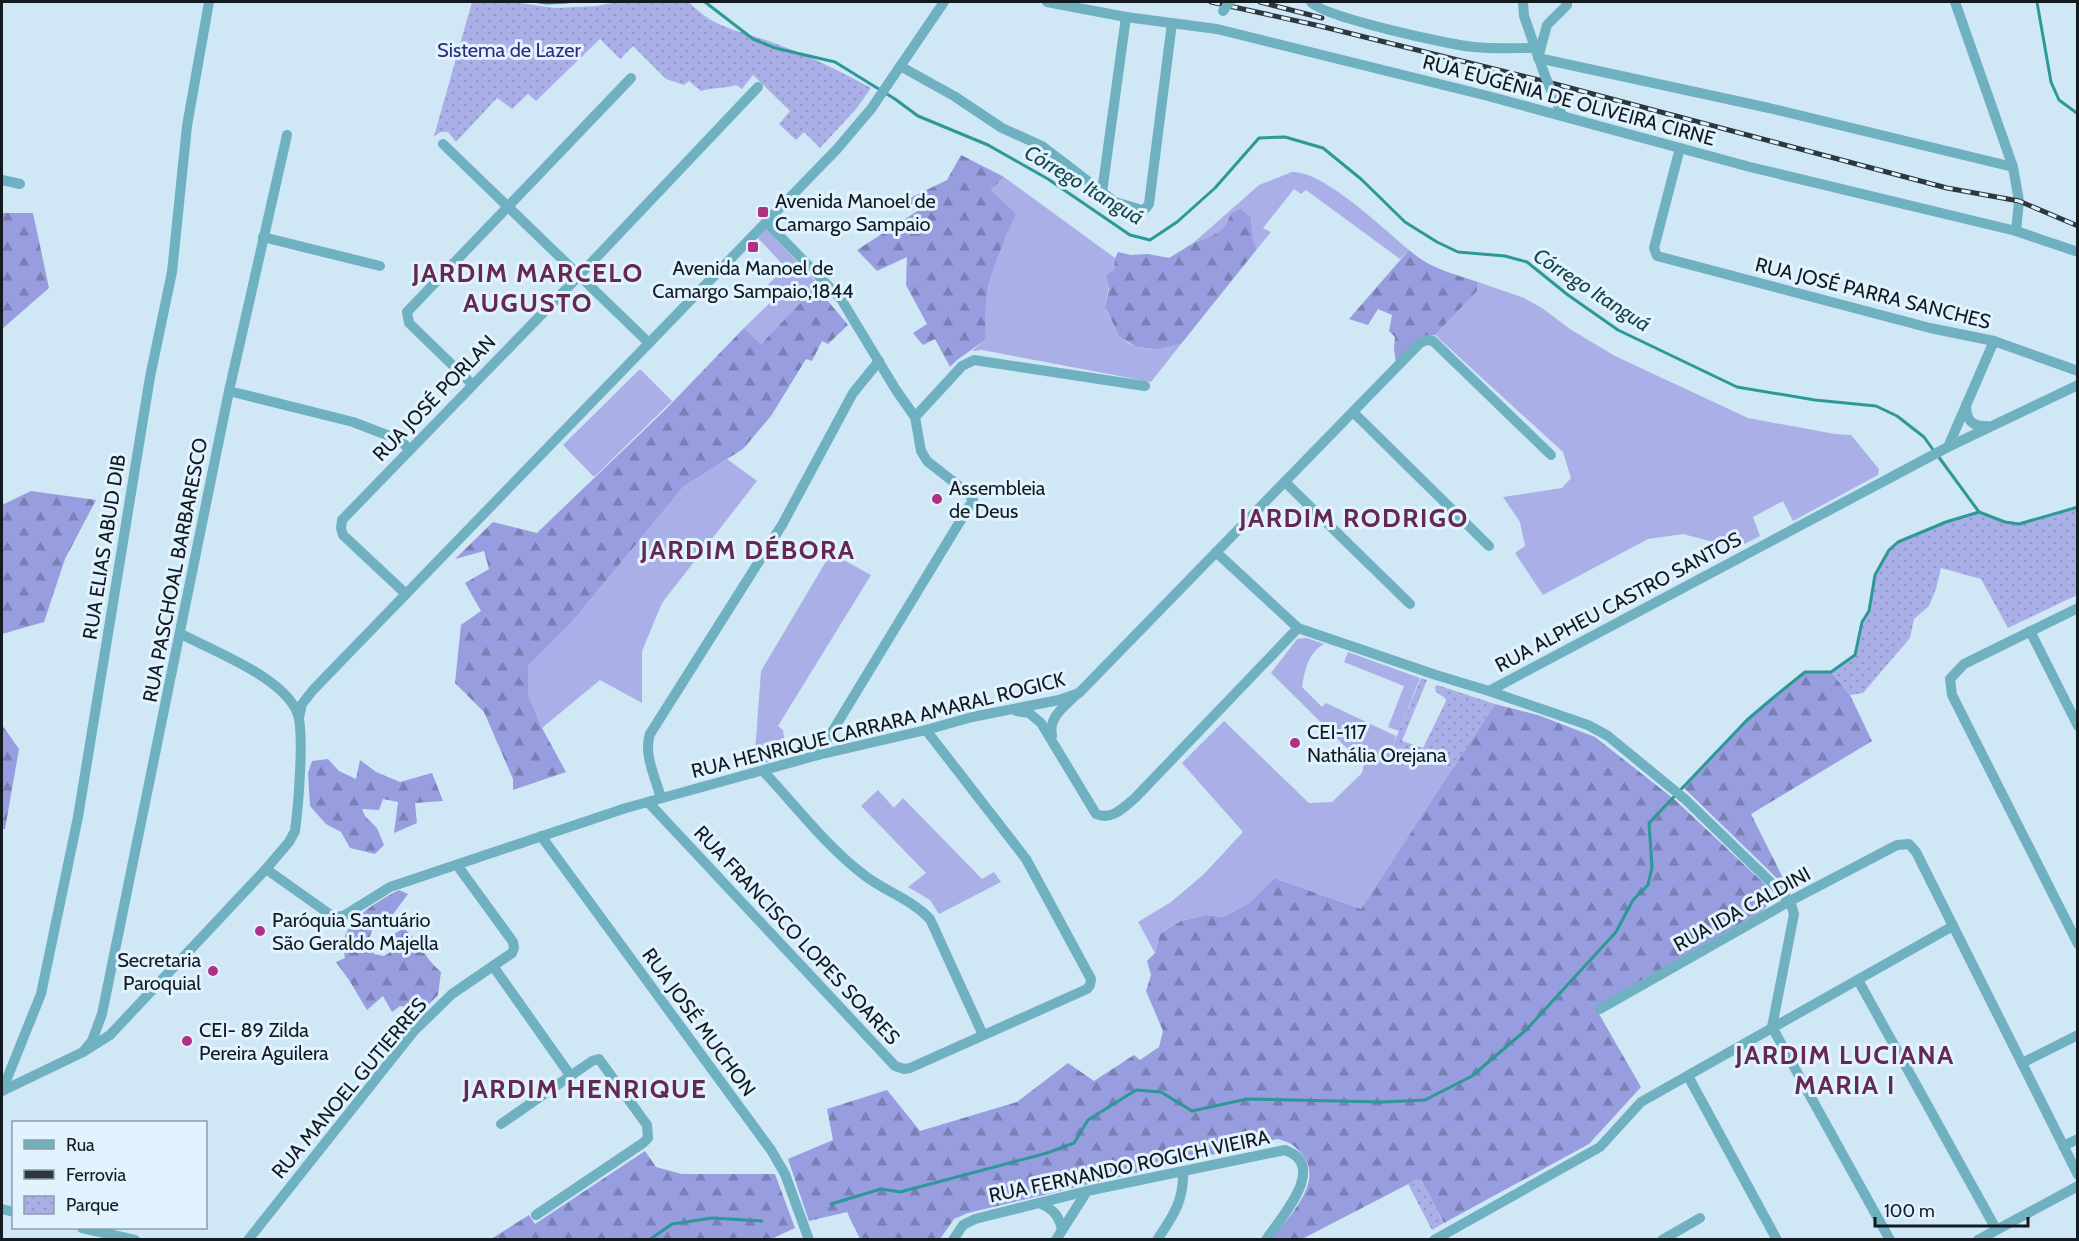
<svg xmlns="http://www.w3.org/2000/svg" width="2079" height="1241" font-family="Cabin,sans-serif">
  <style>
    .grass { fill: #aab0e7 }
    .forest { fill: url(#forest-firs) }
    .park { fill: url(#park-dots) }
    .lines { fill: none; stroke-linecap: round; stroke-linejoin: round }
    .stream { stroke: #2c9996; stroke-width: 3 }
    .minor { stroke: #6fb1c0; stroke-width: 10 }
    .rail-casing { stroke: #2d373d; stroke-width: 5 }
    .rail { stroke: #e1f3ff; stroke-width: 3; stroke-dasharray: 9; stroke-linecap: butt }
    .minor-bridge { stroke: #6fb1c0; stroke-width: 10 }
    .poi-dot { fill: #ae3183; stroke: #e1f3ff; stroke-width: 2 }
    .labels { text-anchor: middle; stroke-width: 6; stroke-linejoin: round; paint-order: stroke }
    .park-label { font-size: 20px; fill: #302c78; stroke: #e1f3ff }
    .street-label { font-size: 20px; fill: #131b20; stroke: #e1f3ff }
    .poi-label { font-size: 20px; fill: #131b20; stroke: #e1f3ff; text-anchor: start }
    .water-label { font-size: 21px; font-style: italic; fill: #194846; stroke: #e1f3ff }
    .district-label { font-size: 26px; font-weight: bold; letter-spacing: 1.5px; fill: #65284e; stroke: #e1f3ff }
  </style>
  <defs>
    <pattern id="forest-firs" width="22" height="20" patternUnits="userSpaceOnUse" patternTransform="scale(1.5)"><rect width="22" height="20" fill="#979ddf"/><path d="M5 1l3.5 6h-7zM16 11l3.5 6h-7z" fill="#7a7fb4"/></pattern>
    <pattern id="park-dots" width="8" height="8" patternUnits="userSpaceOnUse" patternTransform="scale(1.5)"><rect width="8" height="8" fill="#aab0e7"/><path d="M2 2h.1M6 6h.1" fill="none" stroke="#9197c6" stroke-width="1.8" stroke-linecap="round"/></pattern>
  </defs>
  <rect width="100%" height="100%" fill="#d0e7f5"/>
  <g class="grass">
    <path d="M1292,172C1323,170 1385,230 1409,250L1400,259L1306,190L1301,194L1294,189L1263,228L1271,232L1257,249L1253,240L1251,218L1231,213C1224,234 1212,237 1192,244L1259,185Z"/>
    <path d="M1004,177L1115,258L1114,270L1107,281C1111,293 1104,299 1106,309C1107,313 1110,318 1112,322C1127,355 1150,350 1181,344L1151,382L982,350L972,351L986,339L983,314L994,263L1015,215L991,190Z"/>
    <path d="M766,229L819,285L761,344L744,328L777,296L767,286L785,267L758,238Z"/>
    <path d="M1478,282L1524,298L1542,308L1570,329L1615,356L1748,418L1835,434L1851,435L1879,469L1878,475L1793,521L1783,501L1753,517L1760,536L1736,548L1683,534L1648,539L1543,595L1515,553L1525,546L1520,522L1503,497L1562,488L1571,478L1563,452L1435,335L1477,291Z"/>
    <path d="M640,369L672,401L594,477L563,445Z"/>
    <path d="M727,459L757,481L662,603L642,651V703L600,680L542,728L528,695V666L571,623L684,486Z"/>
    <path d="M831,553L871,575L778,726L783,730L787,757L754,766L761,671Z"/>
    <path d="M1307,638L1324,644C1308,653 1305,670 1302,687L1322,707L1326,703L1396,736L1393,745L1453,769L1361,909L1274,878L1249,903L1223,917L1206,915L1181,921L1160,934L1155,953L1138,922L1171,902L1204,874L1243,832L1182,763L1224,721L1309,803L1332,802L1362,773L1364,765L1271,673L1297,639Z"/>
    <path d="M1348,652L1420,678L1399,731L1388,727L1404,686L1344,662Z"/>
    <path d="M878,790L894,808L903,798L982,879L994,872L1001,882L939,914L930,900L908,887L926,873L861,806Z"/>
  </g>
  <g class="forest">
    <path d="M961,155L1004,177L991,190L1016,214C996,258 981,290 986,339C973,350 961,355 950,367L935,339L923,345L913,333L927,324L906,285L907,257L877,271L857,250L919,210L906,200L947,180Z"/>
    <path d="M1241,209L1251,218L1253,240L1257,249L1181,344L1157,349L1136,347L1119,336L1105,307L1109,289L1107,281V275L1114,270L1115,258L1118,252L1131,255L1148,254L1169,258C1176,254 1183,249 1190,245C1210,235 1223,237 1231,213Z"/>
    <path d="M2,213H33L49,288L2,329Z"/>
    <path d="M1409,250C1429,268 1453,274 1478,282L1477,291L1435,335L1422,337L1396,363L1394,349L1395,337L1389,331L1392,315L1378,309L1368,325L1349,319Z"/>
    <path d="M816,287L848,325L828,344L822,341L812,361L806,359L771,416L743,449L684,486L571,623L528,666V695L542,728L566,772L513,790V779L484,712L455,683L461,625L481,611L465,583L489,569L484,551L455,559L493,522L537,533L665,410L744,328L761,344Z"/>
    <path d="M31,491L96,500L65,559L44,622L2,634V505Z"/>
    <path d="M1805,672H1831L1850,695L1872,741L1751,814L1789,890L1684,788L1747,720Z"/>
    <path d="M1495,704L1538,715L1595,737L1674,799L1770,889C1772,899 1770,904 1762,911L1595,1007L1641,1087L1589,1144L1444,1223L1420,1178L1302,1239H1272C1289,1216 1326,1181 1301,1153C1294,1145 1288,1141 1277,1139L968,1213L954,1219L940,1239H860L847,1212L809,1221L788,1159L833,1140L827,1109L887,1090L920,1131L1017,1102L1068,1063L1094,1081L1134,1055L1140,1060L1159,1047L1163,1031L1146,991L1151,975L1147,961L1155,953L1160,934L1181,921L1206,915L1223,917L1249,903L1274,878L1361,909Z"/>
    <path d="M2,725L19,749L5,829H2Z"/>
    <path d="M328,759L339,771L356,779L360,760L376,772L400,782L432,773L443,801L415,803L417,823L394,833L398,802L383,799L379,810L362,809L365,816L377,828L384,845L375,854L350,848L341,832L326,824L310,806L308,773L312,761Z"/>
    <path d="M399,890L408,894L391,917L374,925L367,944L374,954L384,956L394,950L387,938L404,928C419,941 426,960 441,972L438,995L410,1023L409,1008L400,1006L392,1012L383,996L367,1010L349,980L336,962L345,958C344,952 343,944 344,939C350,917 381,899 399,890Z"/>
    <path d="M645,1151L656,1167L682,1174H775L795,1228L769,1240L491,1239L529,1215L535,1224Z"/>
  </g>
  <g class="park">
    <path d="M472,2H513L555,8L597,6L616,2H689C715,30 740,30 774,43C808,55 840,71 871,88L857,108L820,148L804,132L796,140L779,124L790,111L753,75L742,89L736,85C724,89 713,87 701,91L689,81L684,85L666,79L633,46L620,59L600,39L536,101L528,94L512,109L497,98L456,142L448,132H441L434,136Z"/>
    <path d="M2077,507V595L2008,628L1981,579L1941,568L1936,589L1929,606L1914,619L1910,638L1863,693L1850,695L1831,672L1855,655L1862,622L1869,611L1875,575L1889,550L1899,542L1946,522L1979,512L2005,522L2019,524Z"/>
    <path d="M1421,678L1427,680L1402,741L1423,748L1446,701L1445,698L1436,692L1435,687L1437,685L1495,704L1453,769L1393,745Z"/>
    <path d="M1420,1178L1444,1223L1432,1230L1408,1184Z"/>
  </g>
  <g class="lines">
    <g class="stream">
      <path d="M539,2L547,3L567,2"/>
      <path d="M705,2L753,39L775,48L835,62L895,99L918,116L988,145L1048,179L1130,235L1150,240L1177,222L1215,188L1259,138L1285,137L1323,148L1361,179L1405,222L1437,242L1458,252L1505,256L1527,262L1568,295L1618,330L1737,387L1815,400L1876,406L1897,416L1924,437L1934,451"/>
      <path d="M2037,2L2051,82L2059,100L2078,114"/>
      <path d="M1938,456L1979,512L2005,522L2019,524L2078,507"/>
      <path d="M831,1204L881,1189L900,1192L1047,1153L1074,1143L1088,1120L1136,1090L1161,1092L1192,1111L1247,1099L1382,1102L1425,1100L1472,1076L1526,1030L1616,932L1633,900L1648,885L1652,867L1649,823L1747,720L1774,697L1805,672H1831L1855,655L1862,622L1869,611L1875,575L1889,550L1898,542L1946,522L1979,512"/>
      <path d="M649,1240L672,1224L712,1218L762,1221"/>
    </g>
    <g class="minor">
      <path d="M1047,2L1126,17L1217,29L1488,96L1750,167L2016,231L2078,252"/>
      <path d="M1311,2C1323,17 1450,45 1474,47C1494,49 1514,48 1534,48"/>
      <path d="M1523,2L1524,16L1545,76"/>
      <path d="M1567,2V5L1547,25L1538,58L1769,108L2013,167"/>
      <path d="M1955,2L2013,167L2019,201L2016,231"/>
      <path d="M900,66L954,96L1002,128L1042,146L1115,202L1142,210L1146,208L1149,204L1172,23"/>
      <path d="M1551,90L1562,115"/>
      <path d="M443,144L649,343"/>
      <path d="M1680,148L1654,248L1657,256L1930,328L1994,341L2078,371"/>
      <path d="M2,180L20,184"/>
      <path d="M1102,192L1126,17"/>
      <path d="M767,223L841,299L896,390L915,417L921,451L927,461L969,494L973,500L818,755"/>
      <path d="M263,237L380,266"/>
      <path d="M472,384L409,323L407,312L631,78"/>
      <path d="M229,391L353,422L400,440L410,450"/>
      <path d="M1966,405C1966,420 1972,427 1987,426"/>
      <path d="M1353,412L1489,546"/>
      <path d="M915,417L962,366L974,360L1145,386"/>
      <path d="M1948,447L1994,341"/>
      <path d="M1285,482L1410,604"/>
      <path d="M1216,552L1298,628L1436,675L1489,691L1588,725L1608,736L1686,800L1790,901L1794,914L1772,1027L1890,1240"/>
      <path d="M406,594L343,535L341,528L342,520L574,281L758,87"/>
      <path d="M2078,608L1964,664L1950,679L1952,695L2078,944"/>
      <path d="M2030,631L2078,726"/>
      <path d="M1489,691L1948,447L2078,385"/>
      <path d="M1016,711L1029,713L1041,723L1096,814C1112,821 1124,807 1135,798L1298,628"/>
      <path d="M299,718L302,704L313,690L837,149L871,109L944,2"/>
      <path d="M1052,736C1048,717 1064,707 1076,695"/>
      <path d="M763,771C796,806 826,846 864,875C886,892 911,899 930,919L983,1035"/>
      <path d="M661,798C656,779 643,754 650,734L782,525L853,393L879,361"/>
      <path d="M648,802L895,1066L904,1069L910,1068L1087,989L1090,985L1091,979L1026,859L926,730"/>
      <path d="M541,836L771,1150L785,1174L809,1240"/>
      <path d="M266,869L328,913L337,917L345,915L390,887L626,808L818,755L926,730L972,717L1059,700L1079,693L1419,344L1426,340L1433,341L1551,455"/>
      <path d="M493,966L570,1075"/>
      <path d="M1858,980L1996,1229"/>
      <path d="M1600,1009L1790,901L1897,845L1909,844L1916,852L2078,1175"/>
      <path d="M83,1052L92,1041L102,1014L229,391L287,135"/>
      <path d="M2022,1063L2078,1035"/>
      <path d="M1688,1076L1777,1240"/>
      <path d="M2,1091L41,994L78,817L150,377L172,272L187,126L209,2"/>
      <path d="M2,1091L83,1052L110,1035L266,869L289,842L295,831C298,809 305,730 297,712C282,677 214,651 181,634"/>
      <path d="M501,1124L592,1061L599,1059L647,1125L648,1138L643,1143L536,1215"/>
      <path d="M2063,1146L2078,1139"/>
      <path d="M1039,1203C1053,1209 1059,1215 1062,1230"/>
      <path d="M2,1209L14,1212"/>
      <path d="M82,1228L135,1240"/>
      <path d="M248,1240L414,1031L452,994L512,953L514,948L513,942L457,865"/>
      <path d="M953,1240L963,1225L975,1219L1087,1191L1285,1150C1329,1166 1281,1217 1266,1240"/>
      <path d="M1056,1240L1087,1191"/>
      <path d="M1157,1240C1173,1216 1184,1201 1183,1172"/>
      <path d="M1434,1240L1600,1147L1641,1102L1953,926"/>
      <path d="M1662,1240L1700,1218"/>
      <path d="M1978,1240L2078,1186"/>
    </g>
    <defs>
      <g id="rail">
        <path d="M1211,2L1320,26L1559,85L1947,188L2019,201L2078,226"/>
        <path d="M1260,2L1322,18"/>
      </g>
    </defs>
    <use href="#rail" class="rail-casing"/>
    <use href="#rail" class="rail"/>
    <g class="minor-bridge">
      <path d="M1223,11L1230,2"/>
      <path d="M1545,76L1551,90"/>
    </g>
  </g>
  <g class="poi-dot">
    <rect x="757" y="206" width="12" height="12" rx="3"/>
    <rect x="747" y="241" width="12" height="12" rx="3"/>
    <circle cx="937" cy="499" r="6"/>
    <circle cx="1295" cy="743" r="6"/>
    <circle cx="260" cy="931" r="6"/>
    <circle cx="213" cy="971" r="6"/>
    <circle cx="187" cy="1041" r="6"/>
  </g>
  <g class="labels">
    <g class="park-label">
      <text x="509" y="57">Sistema de Lazer</text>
    </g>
    <g class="street-label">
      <text transform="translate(1569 100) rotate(15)" y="7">RUA EUGÊNIA DE OLIVEIRA CIRNE</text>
      <text transform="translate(1873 293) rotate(14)" y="7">RUA JOSÉ PARRA SANCHES</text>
      <text transform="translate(434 398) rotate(-46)" y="7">RUA JOSÉ PORLAN</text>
      <text transform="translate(104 547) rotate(-81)" y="7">RUA ELIAS ABUD DIB</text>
      <text transform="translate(175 570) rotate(-79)" y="7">RUA PASCHOAL BARBARESCO</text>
      <text transform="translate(1618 602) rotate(-28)" y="7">RUA ALPHEU CASTRO SANTOS</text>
      <text transform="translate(878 725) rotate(-14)" y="7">RUA HENRIQUE CARRARA AMARAL ROGICK</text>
      <text transform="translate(1742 909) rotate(-29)" y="7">RUA IDA CALDINI</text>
      <text transform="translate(797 935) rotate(47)" y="7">RUA FRANCISCO LOPES SOARES</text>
      <text transform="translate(699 1022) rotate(54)" y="7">RUA JOSÉ MUCHON</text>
      <text transform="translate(349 1088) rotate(-50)" y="7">RUA MANOEL GUTIERRES</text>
      <text transform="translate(1129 1166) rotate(-12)" y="7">RUA FERNANDO ROGICH VIEIRA</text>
    </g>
    <g class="poi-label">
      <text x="775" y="208">Avenida Manoel de<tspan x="775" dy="23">Camargo Sampaio</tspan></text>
      <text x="753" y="275" text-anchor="middle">Avenida Manoel de<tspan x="753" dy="23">Camargo Sampaio,1844</tspan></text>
      <text x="949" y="495">Assembleia<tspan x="949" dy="23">de Deus</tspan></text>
      <text x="1307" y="739">CEI-117<tspan x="1307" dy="23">Nathália Orejana</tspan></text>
      <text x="272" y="927">Paróquia Santuário<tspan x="272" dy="23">São Geraldo Majella</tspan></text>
      <text x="201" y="967" text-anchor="end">Secretaria<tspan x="201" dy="23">Paroquial</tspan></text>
      <text x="199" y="1037">CEI- 89 Zilda<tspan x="199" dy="23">Pereira Aguilera</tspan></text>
    </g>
    <g class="water-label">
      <text transform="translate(1084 185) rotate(31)" y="7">Córrego Itanguá</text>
      <text transform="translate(1592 290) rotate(33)" y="7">Córrego Itanguá</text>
    </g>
    <g class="district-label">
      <text x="528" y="282">JARDIM MARCELO<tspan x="528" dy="30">AUGUSTO</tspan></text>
      <text x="1354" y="527">JARDIM RODRIGO</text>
      <text x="748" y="559">JARDIM DÉBORA</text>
      <text x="1845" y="1064">JARDIM LUCIANA<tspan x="1845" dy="30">MARIA I</tspan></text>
      <text x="585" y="1098">JARDIM HENRIQUE</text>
    </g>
  </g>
  <rect width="2079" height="1241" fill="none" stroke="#131b20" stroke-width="6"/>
  <rect x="12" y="1121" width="195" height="108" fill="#e1f3ff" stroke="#8f9da6" stroke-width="1.5"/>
  <rect x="24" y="1140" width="30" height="9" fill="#6fb1c0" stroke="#8f9da6" stroke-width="1.5"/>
  <text x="66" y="1151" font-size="18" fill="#131b20">Rua</text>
  <rect x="24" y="1170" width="30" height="9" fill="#2d373d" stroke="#8f9da6" stroke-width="1.5"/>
  <text x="66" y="1181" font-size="18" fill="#131b20">Ferrovia</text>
  <rect x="24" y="1196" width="30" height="18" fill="url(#park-dots)" stroke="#8f9da6" stroke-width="1.5"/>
  <text x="66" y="1211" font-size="18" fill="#131b20">Parque</text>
  <path d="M1875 1217v9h153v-9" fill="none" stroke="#131b20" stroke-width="3"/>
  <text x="1884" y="1217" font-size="18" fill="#131b20" stroke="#e1f3ff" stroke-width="4.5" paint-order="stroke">100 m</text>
</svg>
